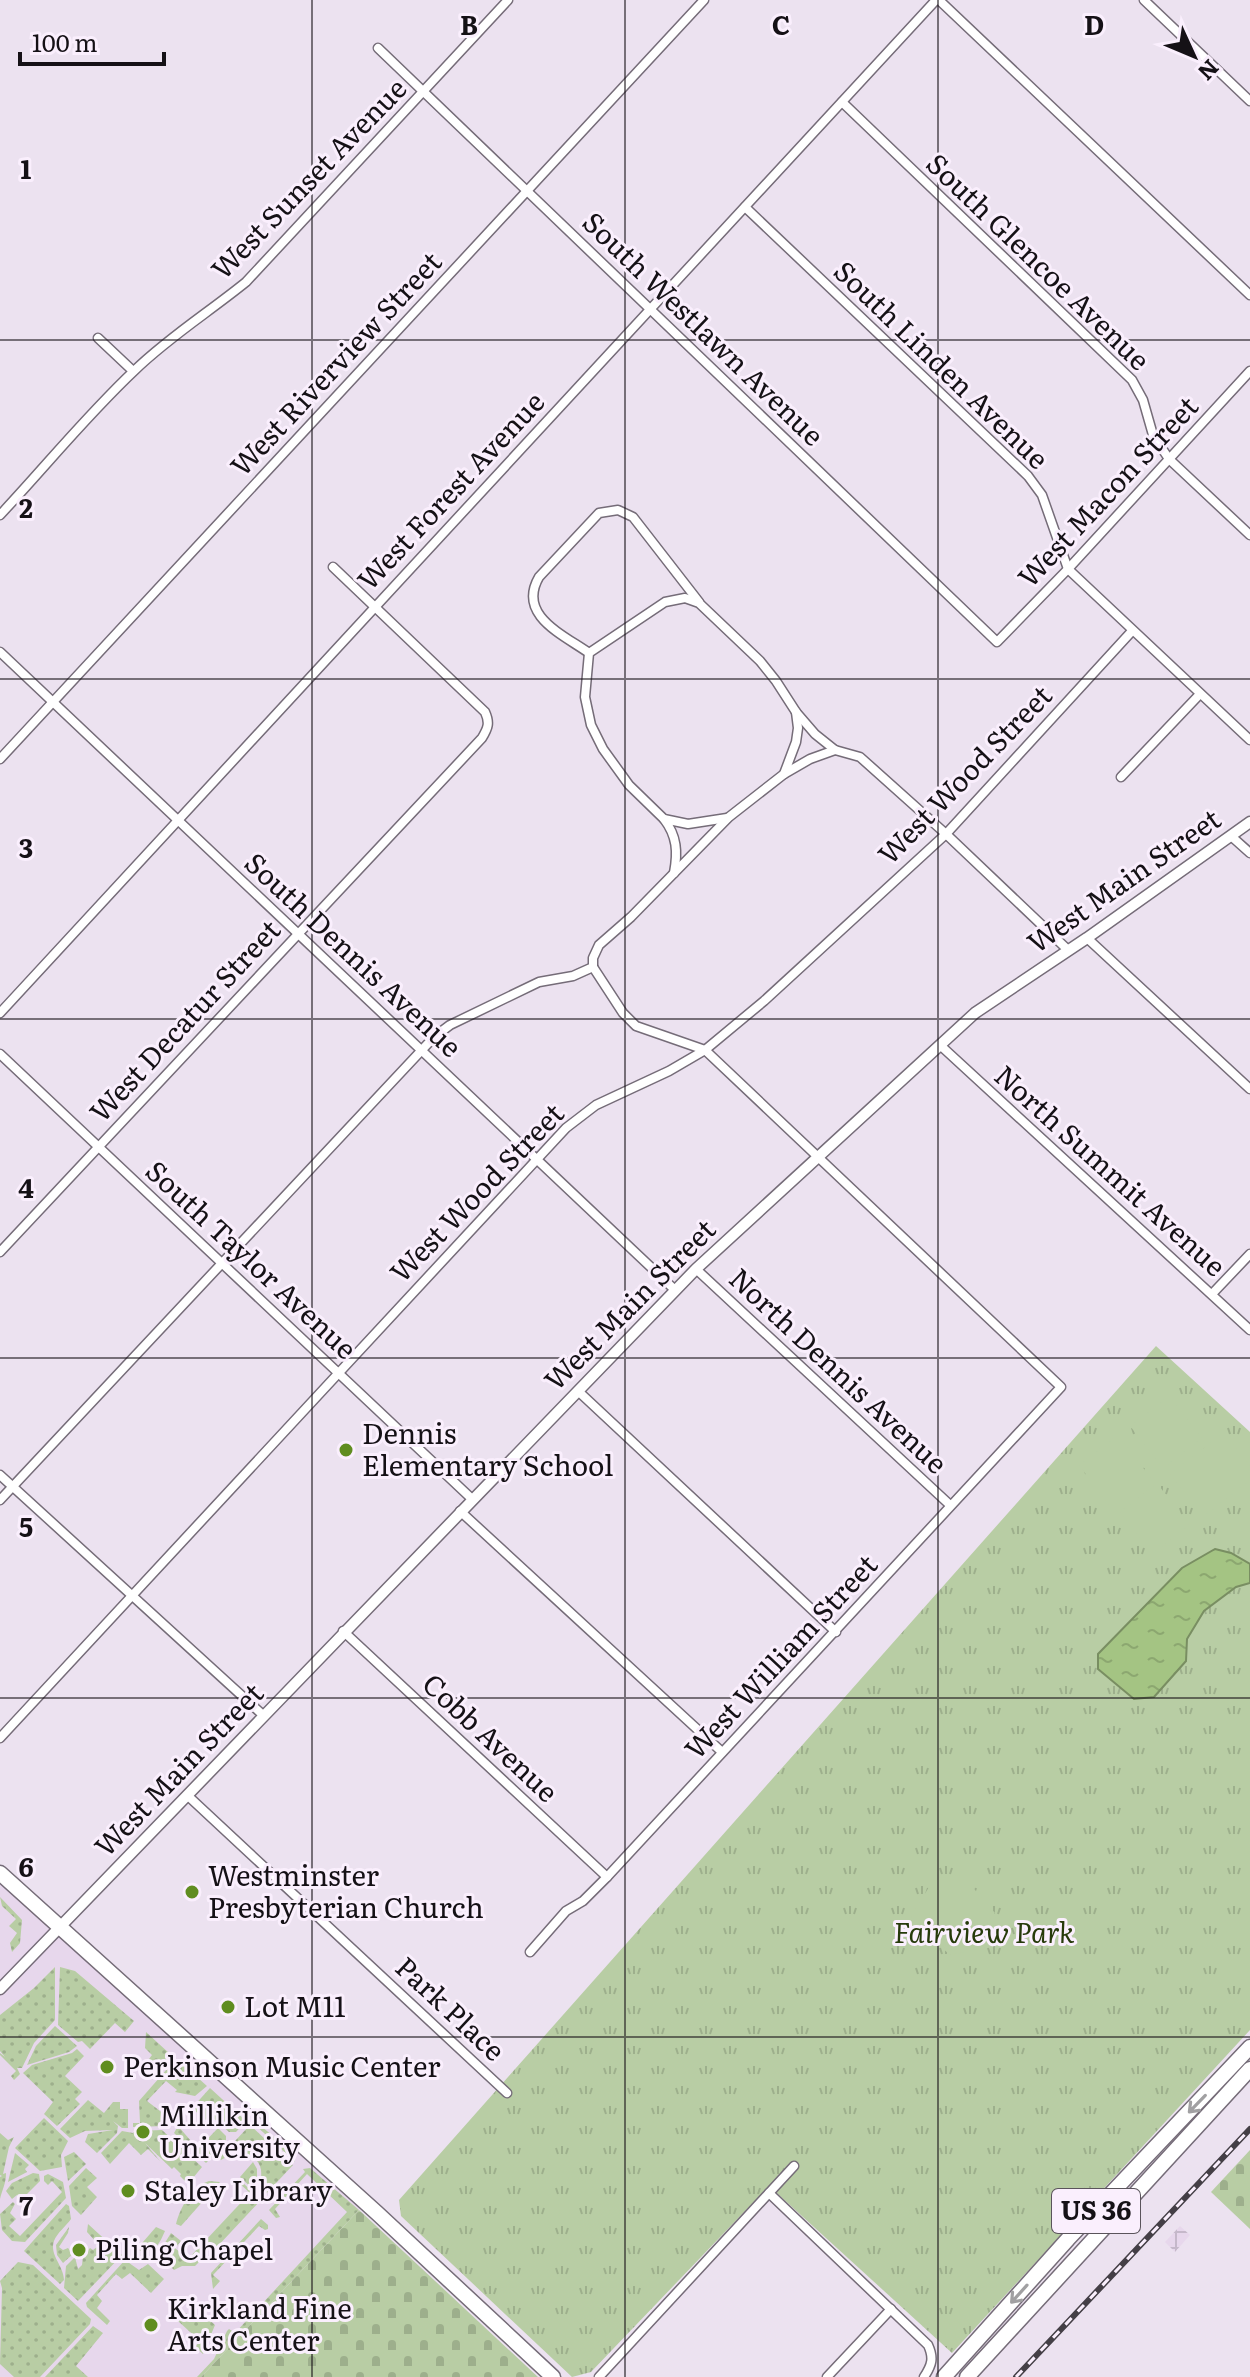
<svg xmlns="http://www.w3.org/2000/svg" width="1250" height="2377" font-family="Literata,serif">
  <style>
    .built { fill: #e7d7ec }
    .industrial { fill: url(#industrial-grid) }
    .grass { fill: url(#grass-dots) }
    .cemetery { fill: url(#cemetery-stones) }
    .park { fill: url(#park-tufts) }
    .pitch { fill: #b8cda4 }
    .water { fill: url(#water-ripples); stroke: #798e62; stroke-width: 2 }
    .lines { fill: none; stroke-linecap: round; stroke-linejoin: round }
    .minor-casing { stroke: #756c78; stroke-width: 11 }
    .tertiary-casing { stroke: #756c78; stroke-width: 13 }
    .primary-casing { stroke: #756c78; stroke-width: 17 }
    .minor { stroke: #fff; stroke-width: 8 }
    .tertiary { stroke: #fff; stroke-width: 10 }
    .primary { stroke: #fff; stroke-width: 14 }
    .rail-casing { stroke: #443f46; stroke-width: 6 }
    .rail { stroke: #faeffd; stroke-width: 3; stroke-dasharray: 9; stroke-linecap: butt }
    .oneway { stroke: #a1a0a2 }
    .grid { fill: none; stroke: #151116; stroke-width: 2; stroke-opacity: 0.55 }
    .poi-dot { fill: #608d20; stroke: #faeffd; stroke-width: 3 }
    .labels { text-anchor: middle; stroke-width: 6; stroke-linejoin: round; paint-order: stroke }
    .shield { fill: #faeffd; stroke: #5a545b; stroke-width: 2 }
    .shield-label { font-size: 26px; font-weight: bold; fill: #151116 }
    .street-label { font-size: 28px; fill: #151116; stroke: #faeffd }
    .poi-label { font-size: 28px; fill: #151116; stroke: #faeffd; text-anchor: start }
    .park-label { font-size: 28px; font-style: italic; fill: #263a0a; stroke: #faeffd }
    .grid-label { font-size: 26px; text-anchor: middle; font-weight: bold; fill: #151116; stroke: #faeffd; stroke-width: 6; stroke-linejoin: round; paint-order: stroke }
  </style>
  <defs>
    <pattern id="industrial-grid" width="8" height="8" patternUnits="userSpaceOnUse" patternTransform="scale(2)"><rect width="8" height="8" fill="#e7d7ec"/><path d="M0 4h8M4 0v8" fill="none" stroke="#c5b8ca"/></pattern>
    <pattern id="grass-dots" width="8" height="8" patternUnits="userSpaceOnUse" patternTransform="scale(2)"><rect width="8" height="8" fill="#b8cda4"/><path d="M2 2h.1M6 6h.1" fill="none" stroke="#9daf8c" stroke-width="1.8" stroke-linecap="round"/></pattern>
    <pattern id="cemetery-stones" width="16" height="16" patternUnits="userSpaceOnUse" patternTransform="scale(2)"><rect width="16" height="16" fill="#b8cda4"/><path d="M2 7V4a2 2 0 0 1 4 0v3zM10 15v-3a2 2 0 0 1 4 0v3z" fill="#9daf8c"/></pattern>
    <pattern id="park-tufts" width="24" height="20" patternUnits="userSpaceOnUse" patternTransform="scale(2)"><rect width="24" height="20" fill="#b8cda4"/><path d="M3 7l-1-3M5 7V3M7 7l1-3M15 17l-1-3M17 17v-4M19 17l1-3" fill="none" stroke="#9daf8c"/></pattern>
    <pattern id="water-ripples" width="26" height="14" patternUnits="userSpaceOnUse" patternTransform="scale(2)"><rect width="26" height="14" fill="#a4c483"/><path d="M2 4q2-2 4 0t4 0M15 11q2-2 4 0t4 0" fill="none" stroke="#8ca770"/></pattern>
  </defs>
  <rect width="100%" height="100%" fill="#ece2f0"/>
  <path class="built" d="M0,1873L364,2204L201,2377H0Z"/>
  <path class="industrial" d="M1180,2226L1190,2235L1175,2252L1165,2242Z"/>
  <g class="grass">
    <path d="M0,1897L22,1920L20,1943L12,1952L10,1943L17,1933L9,1926L16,1919L2,1906Z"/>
    <path d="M55,1967V2020L34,2043L22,2068H17L20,2074L14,2080L11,2076L16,2071L0,2055V2053L5,2057L0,2051V2015L34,1988Z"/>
    <path d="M60,1967L75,1971L134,2021L125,2032L115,2023L90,2049L82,2041L78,2042L58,2025Z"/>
    <path d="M55,2026L77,2046L69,2052L27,2065L36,2046Z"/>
    <path d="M146,2032L170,2054L160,2068L149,2059L152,2055L145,2048Z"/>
    <path d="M77,2049L84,2056L65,2076L82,2092L75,2099L80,2104L57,2126L44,2114L53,2102L23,2073L32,2065L72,2053Z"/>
    <path d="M178,2060L207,2086L195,2096L175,2092L177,2090L166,2081L147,2101L173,2121L166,2126L133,2127V2123H140L139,2101L174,2061Z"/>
    <path d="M210,2088L246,2121L236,2132H229L210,2115L205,2120L192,2108Z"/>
    <path d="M88,2100L104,2113L113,2102H120V2109H128V2128H122L113,2121L118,2126L117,2133L97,2153L85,2142L88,2134L113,2130L85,2131L70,2138L60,2129Z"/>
    <path d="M44,2118L68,2141L61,2155L62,2167L40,2171L15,2148Z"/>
    <path d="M254,2120L294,2154L295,2162L252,2122Z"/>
    <path d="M250,2125L293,2165L263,2197C259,2188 262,2180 261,2170C258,2151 234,2152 221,2160L219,2158Z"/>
    <path d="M178,2126L198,2149L218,2128L226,2136V2143L206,2163L174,2133Z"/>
    <path d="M162,2130L202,2167L188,2184L180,2176L181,2174L174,2167L172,2169L145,2143L160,2161L148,2149L141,2155L129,2143L110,2164L101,2153L122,2131L133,2133L135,2131Z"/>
    <path d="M0,2133L8,2140L14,2137L9,2147L3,2174L6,2173C6,2184 2,2190 0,2199V2177L2,2176L0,2175Z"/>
    <path d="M74,2152L86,2164L68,2181L64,2157Z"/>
    <path d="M15,2153L29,2165L25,2169L27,2172L8,2182Z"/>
    <path d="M253,2162L257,2169V2193L240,2177Z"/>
    <path d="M86,2168L97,2178L87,2187L97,2197L81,2215L72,2206L69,2186Z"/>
    <path d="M310,2168L359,2210L201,2377H197L214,2359L227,2331L229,2329L235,2333L347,2212L307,2174L275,2209L280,2217L276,2218L269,2210L305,2172L303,2169Z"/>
    <path d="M33,2173L39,2174L40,2181L21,2200L17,2199V2195L12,2199L6,2191L12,2183Z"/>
    <path d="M48,2174L63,2182L66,2198L25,2242L12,2241L2,2230L0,2214L13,2202L15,2204L10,2213L16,2219L9,2226L20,2236L62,2192L52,2181L48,2185L44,2181V2176Z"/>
    <path d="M209,2181L220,2182L181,2226L176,2224C180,2207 192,2187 209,2181Z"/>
    <path d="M242,2182L261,2200L216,2248H212L205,2241L250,2193L240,2184Z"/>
    <path d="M66,2204L69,2206L71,2219C66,2226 57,2233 54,2241C49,2255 64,2266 64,2280L60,2284L24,2251Z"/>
    <path d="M261,2219L268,2225V2229L265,2230L259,2226L213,2275L220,2281L213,2289L211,2273Z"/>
    <path d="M88,2224L122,2255L78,2301L64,2288L66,2266L75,2257L78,2269L82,2265L83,2256L90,2248L93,2250L97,2247V2243L87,2232Z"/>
    <path d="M69,2227L68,2233L59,2247L63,2250L68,2248L73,2254L63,2263L57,2255L56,2245Z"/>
    <path d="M156,2227L165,2231C158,2247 154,2254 136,2250Z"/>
    <path d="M171,2233L181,2241L175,2248L188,2259L200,2246L208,2253L195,2266H182L174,2270L158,2254Z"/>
    <path d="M125,2260L139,2270L148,2264L164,2279L151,2293L130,2273L122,2279L116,2274L97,2295L102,2301L97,2308L110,2321L107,2325L87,2307L86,2303Z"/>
    <path d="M18,2262L33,2265L91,2319L90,2324L40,2377H14L0,2364L2,2288L0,2281Z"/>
    <path d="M186,2313L191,2318L194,2315L197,2318L202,2313L215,2325L203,2354L195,2347L200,2341L178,2321Z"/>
    <path d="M93,2326L103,2333L76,2366L88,2377H45Z"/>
  </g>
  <g class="cemetery">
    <path d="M1250,2150V2229L1211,2192Z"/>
    <path d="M359,2210L538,2377H201Z"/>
  </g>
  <path class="park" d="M1156,1346L1250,1432V2030L952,2353L769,2186L591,2372L572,2377L401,2216L399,2200Z"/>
  <g class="pitch">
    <path d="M1169,1396L1202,1438L1163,1468L1130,1426Z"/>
    <path d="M1224,1432L1250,1466V1480L1203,1517L1170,1474Z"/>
    <path d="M1118,1435L1151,1478L1111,1508L1079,1465Z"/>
    <path d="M1157,1483L1189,1525L1152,1554L1120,1512Z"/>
    <path d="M962,1875L995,1913L964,1952L950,1955L914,1923L911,1916L934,1879Z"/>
  </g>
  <path class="water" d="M1215,1549L1231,1553L1250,1564V1583L1236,1587L1204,1611L1187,1639L1186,1661L1154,1697L1134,1699L1098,1669V1654L1182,1568Z"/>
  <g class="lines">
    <defs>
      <g id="minor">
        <path d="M939,0L1250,295"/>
        <path d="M1144,0L1250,101"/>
        <path d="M378,48L997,642L1068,569L1250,371"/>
        <path d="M842,102L1132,380L1143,400L1153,435L1169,459L1250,535"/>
        <path d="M745,207L1028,476L1042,495L1068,569L1250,740"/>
        <path d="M98,338L133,371"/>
        <path d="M0,515C45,467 87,415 135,370C169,337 209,312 246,282L508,0"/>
        <path d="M0,652L675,1290"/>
        <path d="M589,653C562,634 517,615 539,577L599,513L618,510L633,517L699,602"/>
        <path d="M0,759L704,0"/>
        <path d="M784,774L810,759L835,750"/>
        <path d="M1121,777L1200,694"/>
        <path d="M727,818L688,824L664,819L629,785L603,749L591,725L585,697L589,653L665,602L685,598L699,603L760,661L776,681L796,712L815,734L835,750L860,757L946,834L1068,950"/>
        <path d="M664,819C677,836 678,852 674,873"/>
        <path d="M1231,836L1250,853"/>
        <path d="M1087,938L1250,1089"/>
        <path d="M0,1013L936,0"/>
        <path d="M940,1045L1250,1330"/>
        <path d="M0,1054L472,1499"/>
        <path d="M0,1252L482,738C488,728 490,723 485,712L333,567"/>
        <path d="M696,1269L950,1505"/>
        <path d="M1212,1294L1250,1254"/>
        <path d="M578,1391L836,1632"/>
        <path d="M0,1475L264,1716"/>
        <path d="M0,1500L434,1037L450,1025L539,982L573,976L593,967V958L599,945L631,917L729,817L784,774L796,742L798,728L796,712"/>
        <path d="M460,1511L722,1752"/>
        <path d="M343,1631L607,1877"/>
        <path d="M0,1738L566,1128L596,1105L669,1071L705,1050L764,1001L946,834L1132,631"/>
        <path d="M187,1795L507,2093"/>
        <path d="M530,1952L566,1911L583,1901L607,1877L1061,1387L705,1050L636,1026L623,1013L593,967"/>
        <path d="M769,2193L928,2345C934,2358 932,2365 924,2377"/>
        <path d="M599,2377L794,2166"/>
        <path d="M827,2377L891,2309"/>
      </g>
      <path id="tertiary" d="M0,1989L696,1269L975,1013L1087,938L1250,822"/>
      <g id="primary">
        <path d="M0,1873L377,2213L553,2377"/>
        <path d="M944,2377L1068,2239L1250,2047"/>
        <path d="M967,2377L1250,2069"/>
      </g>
    </defs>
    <use href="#minor" class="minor-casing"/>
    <use href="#tertiary" class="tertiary-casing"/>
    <use href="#primary" class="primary-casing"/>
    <use href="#minor" class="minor"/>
    <use href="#tertiary" class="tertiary"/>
    <use href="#primary" class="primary"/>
    <defs>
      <path id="rail" d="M1016,2377L1250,2129"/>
    </defs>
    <use href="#rail" class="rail-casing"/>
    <use href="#rail" class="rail"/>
  </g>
  <defs><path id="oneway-shaft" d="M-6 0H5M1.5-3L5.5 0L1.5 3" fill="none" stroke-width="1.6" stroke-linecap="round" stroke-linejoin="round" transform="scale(2)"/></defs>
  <g class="oneway">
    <use href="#oneway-shaft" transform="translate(1197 2104) rotate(134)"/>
    <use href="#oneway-shaft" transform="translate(1019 2294) rotate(132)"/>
  </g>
  <path class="grid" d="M312,0V2377M625,0V2377M938,0V2377M0,340H1250M0,679H1250M0,1019H1250M0,1358H1250M0,1698H1250M0,2037H1250"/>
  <g class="poi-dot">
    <circle cx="346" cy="1450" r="8"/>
    <circle cx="192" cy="1892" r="8"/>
    <circle cx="228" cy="2007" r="8"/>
    <circle cx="107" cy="2067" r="8"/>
    <circle cx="143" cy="2132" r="8"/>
    <circle cx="128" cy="2191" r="8"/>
    <circle cx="79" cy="2250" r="8"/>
    <circle cx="151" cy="2325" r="8"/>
  </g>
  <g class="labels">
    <rect class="shield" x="1052" y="2189" width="88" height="44" rx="6"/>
    <g class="shield-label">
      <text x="1096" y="2220">US 36</text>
    </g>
    <g class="street-label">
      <text transform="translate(309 179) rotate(-46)" y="10">West Sunset Avenue</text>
      <text transform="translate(1038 262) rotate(44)" y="10">South Glencoe Avenue</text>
      <text transform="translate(703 329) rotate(44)" y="10">South Westlawn Avenue</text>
      <text transform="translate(336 364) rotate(-47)" y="10">West Riverview Street</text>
      <text transform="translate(941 365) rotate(44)" y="10">South Linden Avenue</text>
      <text transform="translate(451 491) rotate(-47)" y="10">West Forest Avenue</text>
      <text transform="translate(1108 492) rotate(-47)" y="10">West Macon Street</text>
      <text transform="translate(965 775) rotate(-46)" y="10">West Wood Street</text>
      <text transform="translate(1124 881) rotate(-35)" y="10">West Main Street</text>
      <text transform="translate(353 955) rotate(43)" y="10">South Dennis Avenue</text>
      <text transform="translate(185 1021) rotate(-47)" y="10">West Decatur Street</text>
      <text transform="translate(1110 1171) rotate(42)" y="10">North Summit Avenue</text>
      <text transform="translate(477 1193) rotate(-46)" y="10">West Wood Street</text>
      <text transform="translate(251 1260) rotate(43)" y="10">South Taylor Avenue</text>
      <text transform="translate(630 1305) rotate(-45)" y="10">West Main Street</text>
      <text transform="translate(838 1371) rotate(43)" y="10">North Dennis Avenue</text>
      <text transform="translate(781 1657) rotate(-47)" y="10">West William Street</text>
      <text transform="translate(490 1738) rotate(43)" y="10">Cobb Avenue</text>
      <text transform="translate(179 1770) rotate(-46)" y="10">West Main Street</text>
      <text transform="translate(450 2009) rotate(43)" y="10">Park Place</text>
    </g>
    <g class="poi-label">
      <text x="362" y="1444">Dennis<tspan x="362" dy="32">Elementary School</tspan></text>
      <text x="208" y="1886">Westminster<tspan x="208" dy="32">Presbyterian Church</tspan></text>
      <text x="244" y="2017">Lot M11</text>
      <text x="123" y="2077">Perkinson Music Center</text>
      <text x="159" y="2126">Millikin<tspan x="159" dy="32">University</tspan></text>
      <text x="144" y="2201">Staley Library</text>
      <text x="95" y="2260">Piling Chapel</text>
      <text x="167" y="2319">Kirkland Fine<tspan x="167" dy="32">Arts Center</tspan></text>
    </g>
    <g class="park-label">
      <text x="984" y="1943">Fairview Park</text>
    </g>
  </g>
  <g class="grid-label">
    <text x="469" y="35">B</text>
    <text x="781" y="35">C</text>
    <text x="1094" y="35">D</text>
    <text x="26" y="179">1</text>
    <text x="26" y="518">2</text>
    <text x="26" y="858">3</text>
    <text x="26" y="1198">4</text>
    <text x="26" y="1537">5</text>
    <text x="26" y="1877">6</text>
    <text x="26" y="2216">7</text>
  </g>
  <g transform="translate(1194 56) rotate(134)" stroke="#faeffd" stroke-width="6" paint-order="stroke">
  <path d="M0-6L14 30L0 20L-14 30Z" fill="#151116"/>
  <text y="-12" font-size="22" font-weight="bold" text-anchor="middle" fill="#151116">N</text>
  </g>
  <path d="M20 52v12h144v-12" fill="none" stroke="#151116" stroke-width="4"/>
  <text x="32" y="52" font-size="24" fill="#151116" stroke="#faeffd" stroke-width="6" paint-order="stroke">100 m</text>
</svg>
